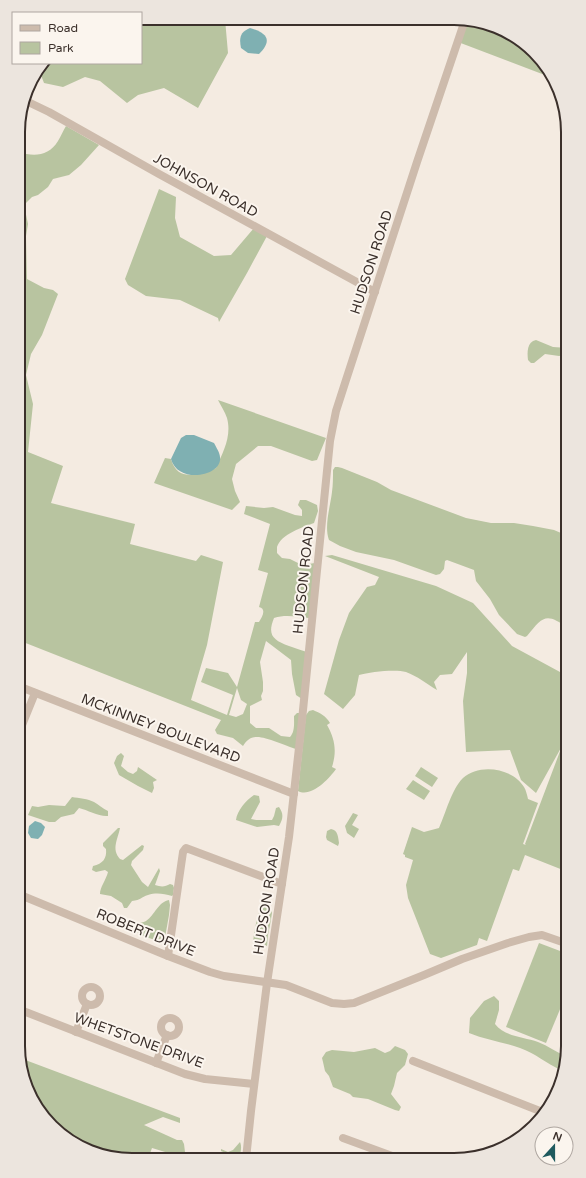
<svg xmlns="http://www.w3.org/2000/svg" width="586" height="1178" font-family="'Varela Round',sans-serif">
  <style>
    .green { fill: #b8c4a0; fill-rule: evenodd }
    .water { fill: #7fb0b2 }
    .lines { fill: none; stroke-linecap: round; stroke-linejoin: round }
    .minor { stroke: #cdbbac; stroke-width: 8 }
    .labels { text-anchor: middle; stroke-width: 4; stroke-linejoin: round; paint-order: stroke }
    .street-label { font-size: 14px; fill: #3b302b; stroke: #fbf5ee }
    .rim { fill: none; stroke: #3b302b; stroke-width: 2 }
  </style>
  <rect width="100%" height="100%" fill="#f4ebe1"/>
  <g class="green">
    <path d="M141,18L225,19L228,53L198,108L164,88L138,95L127,103L100,81L85,77L63,87L44,83L39,70L44,63H141Z"/>
    <path d="M467,20H476L529,46L550,77L458,42Z"/>
    <path d="M66,126L99,145L81,165L69,175L53,179L48,187L38,195L32,197L24,205L28,224L26,236L27,279L44,288L53,290L58,294L42,335L31,354L26,375L33,404L28,452L63,466L51,503L135,524L130,544L196,561L201,555L223,562L207,645L191,700L227,715L233,695L201,682L206,668L228,673L237,687L255,622H259C262,617 267,609 259,607L268,573L258,570L270,524L244,514L246,506L264,508L273,507L295,515L302,516V510L298,505L300,500H306L317,505L318,511L314,523C303,527 281,534 277,547C277,549 277,551 277,553L282,558L290,559L302,565L315,563L309,618C297,617 286,614 274,618C267,635 273,640 289,646C295,648 300,650 307,652L302,699L296,695L292,674L291,660L266,641L260,662L263,682V691L261,696L262,700L250,706V723L256,728H269L281,736L290,737C295,732 294,723 294,716L297,713H300L296,749C287,746 264,736 256,737C250,737 246,741 243,746L233,738L217,734L215,730L221,720L18,640L19,152C34,157 49,156 58,141C61,136 63,131 66,126ZM237,688L241,700L247,704L243,714L236,717L229,715Z"/>
    <path d="M159,189L176,197L175,218L180,237L214,256L231,255L254,228L267,236L247,273L219,322L218,318L180,300L146,296L128,285L125,279Z"/>
    <path d="M536,340L553,347L568,348V355L559,356L545,354L534,363H531L528,360C527,352 527,342 536,340Z"/>
    <path d="M218,400L326,438L317,460L312,461L271,446H258L236,464L232,479L235,491L240,502L232,510L154,483L165,458L171,459C178,484 200,473 216,468C223,452 232,436 227,418C225,412 221,406 218,400Z"/>
    <path d="M335,467H338L342,468L377,482L391,490L466,518L491,523H514L533,526L554,530L568,536V628C546,612 543,616 527,636L525,637L517,634L499,615L490,599L476,581L474,570L447,560L445,561L444,569L440,574L436,575L394,560L356,552L340,546L329,540C324,526 330,508 332,492C333,485 333,477 333,470Z"/>
    <path d="M332,555L436,586L473,603L512,646L560,672L568,675V872L525,855L519,871L513,869L487,941L479,938L477,945L441,958L430,954L408,898L406,885L413,860L405,857V855L403,854L412,827L424,832L439,828C446,813 451,790 463,778C479,763 513,768 524,787C526,790 527,795 528,799L538,803L523,844L526,845L525,844L562,746L536,793L521,780L510,750L466,752L463,701L467,673V652L452,674L440,675L434,682L437,690C427,684 417,676 406,672C395,669 370,672 359,675L355,695L343,709L324,694L339,640L349,613L367,587L375,585L379,577L325,556Z"/>
    <path d="M313,710C320,713 326,716 330,723L327,725C335,739 337,751 332,767L336,769C329,779 311,798 298,791L306,715L309,711Z"/>
    <path d="M121,753L124,756L121,766L128,772L133,774L137,771L138,767L157,780L153,782L154,788L152,793L138,786L119,775L114,763L117,756Z"/>
    <path d="M421,767L438,778L432,787L415,776Z"/>
    <path d="M413,780L430,791L424,800L406,789Z"/>
    <path d="M254,795L259,796L260,802L251,819L256,820H272L274,816L276,808L279,807C284,814 283,819 279,826L274,825L257,827L236,820C237,811 246,800 254,795Z"/>
    <path d="M72,797C79,798 88,799 94,802C98,804 103,809 108,811V816C99,817 88,810 79,808L74,814L61,817L55,822H49L28,815L32,806L38,807L49,805L65,806Z"/>
    <path d="M353,813L358,815L352,825L359,829L354,838L347,833L345,826Z"/>
    <path d="M118,828H120C118,839 111,849 120,859L123,860L142,845L144,846L143,850L132,861L131,865L142,882L148,887L159,868L160,871L155,885C161,887 165,887 170,884L173,885L174,888L173,895L172,896C164,894 157,892 148,895C141,897 141,900 132,901L127,908H124L122,903L111,896L100,894C100,887 106,880 108,872L105,870L96,872L92,870L93,866C103,864 107,858 106,849L103,846V843Z"/>
    <path d="M331,829C338,830 338,837 339,843L338,846L327,840L326,837L327,831Z"/>
    <path d="M264,898L268,901L272,913L270,925L268,935L267,946L263,944L257,951L253,944C254,928 258,914 264,898Z"/>
    <path d="M169,900L170,905L169,915L164,943L143,936L129,927L127,923C134,922 140,924 146,921C155,915 158,902 169,900Z"/>
    <path d="M539,943L568,954V990L546,1043L506,1027Z"/>
    <path d="M494,996L499,1001V1010L495,1024C505,1037 524,1037 538,1042C548,1046 557,1052 566,1057L561,1070C547,1064 535,1053 520,1048C503,1042 486,1040 469,1033L470,1018L484,1001Z"/>
    <path d="M395,1046L405,1050L408,1054L405,1065L397,1073L394,1086L391,1094L401,1107L399,1111L395,1110L368,1099L353,1097L350,1094L333,1087L329,1076L325,1071L323,1062L322,1058L326,1052L332,1050L354,1052L375,1048L385,1053L390,1051Z"/>
    <path d="M20,1058L180,1118V1123L163,1117L144,1125L177,1140H182L184,1144L185,1152L193,1156L194,1159H170L176,1156L175,1155L152,1148L148,1159H129L115,1154L112,1157L57,1132L24,1082Z"/>
    <path d="M240,1142C242,1146 241,1153 239,1157L230,1155L221,1151V1149L228,1152L233,1150Z"/>
  </g>
  <g class="water">
    <path d="M250,28C267,33 273,40 259,54L248,53L241,48C239,38 240,32 250,28Z"/>
    <path d="M186,435H194L214,443C216,447 220,453 220,457C223,476 178,485 171,459L181,438Z"/>
    <path d="M35,821L41,823L45,827L42,835L38,839L31,838L28,833L29,826Z"/>
  </g>
  <g class="lines">
    <g class="minor">
      <path d="M24,100L49,112L159,174L375,292"/>
      <path d="M18,686L294,794"/>
      <path d="M18,735L35,693"/>
      <path d="M18,894L168,956L210,972L224,976L286,985L332,1003L344,1004L354,1003L424,975L462,959L508,943L529,937L542,935L568,944"/>
      <path d="M168,956L183,852L186,848L282,884"/>
      <path d="M18,971L20,966L18,960"/>
      <circle cx="91" cy="996" r="9"/>
      <path d="M18,1009L185,1074L205,1079L254,1084"/>
      <circle cx="170" cy="1027" r="9"/>
      <path d="M76,1032L87,1004"/>
      <path d="M413,1061L545,1113"/>
      <path d="M156,1063L167,1035"/>
      <path d="M343,1138L403,1160"/>
      <path d="M246,1159L251,1111L267,983L289,837L301,730L330,441L336,411L346,380L417,162L465,20"/>
    </g>
  </g>
  <g class="labels">
    <g class="street-label">
      <text transform="translate(206 185) rotate(29)" y="5">JOHNSON ROAD</text>
      <text transform="translate(371 262) rotate(-72)" y="5">HUDSON ROAD</text>
      <text transform="translate(303 580) rotate(-84)" y="5">HUDSON ROAD</text>
      <text transform="translate(161 728) rotate(21)" y="5">MCKINNEY BOULEVARD</text>
      <text transform="translate(266 901) rotate(-81)" y="5">HUDSON ROAD</text>
      <text transform="translate(146 932) rotate(22)" y="5">ROBERT DRIVE</text>
      <text transform="translate(139 1040) rotate(20)" y="5">WHETSTONE DRIVE</text>
    </g>
  </g>
  <path d="M0 0H586V1178H0ZM132 25H454A107 107 0 0 1 561 132V1046A107 107 0 0 1 454 1153H132A107 107 0 0 1 25 1046V132A107 107 0 0 1 132 25Z" fill="#ece5de" fill-rule="evenodd"/>
  <path class="rim" d="M132 25H454A107 107 0 0 1 561 132V1046A107 107 0 0 1 454 1153H132A107 107 0 0 1 25 1046V132A107 107 0 0 1 132 25Z"/>
  <rect x="12" y="12" width="130" height="52" fill="#fbf5ee" stroke="#aea6a0"/>
  <rect x="20" y="25" width="20" height="6" fill="#cdbbac" stroke="#aea6a0"/>
  <text x="48" y="32" font-size="12" fill="#3b302b">Road</text>
  <rect x="20" y="42" width="20" height="12" fill="#b8c4a0" stroke="#aea6a0"/>
  <text x="48" y="52" font-size="12" fill="#3b302b">Park</text>
  <g transform="translate(554 1146) rotate(21)"><circle r="19" fill="#fbf5ee" stroke="#aea6a0"/>
  <path d="M0-3L7 15L0 10L-7 15Z" fill="#1f5a5e"/>
  <text y="-6" font-size="11" font-weight="bold" text-anchor="middle" fill="#3b302b">N</text>
  </g>
</svg>
